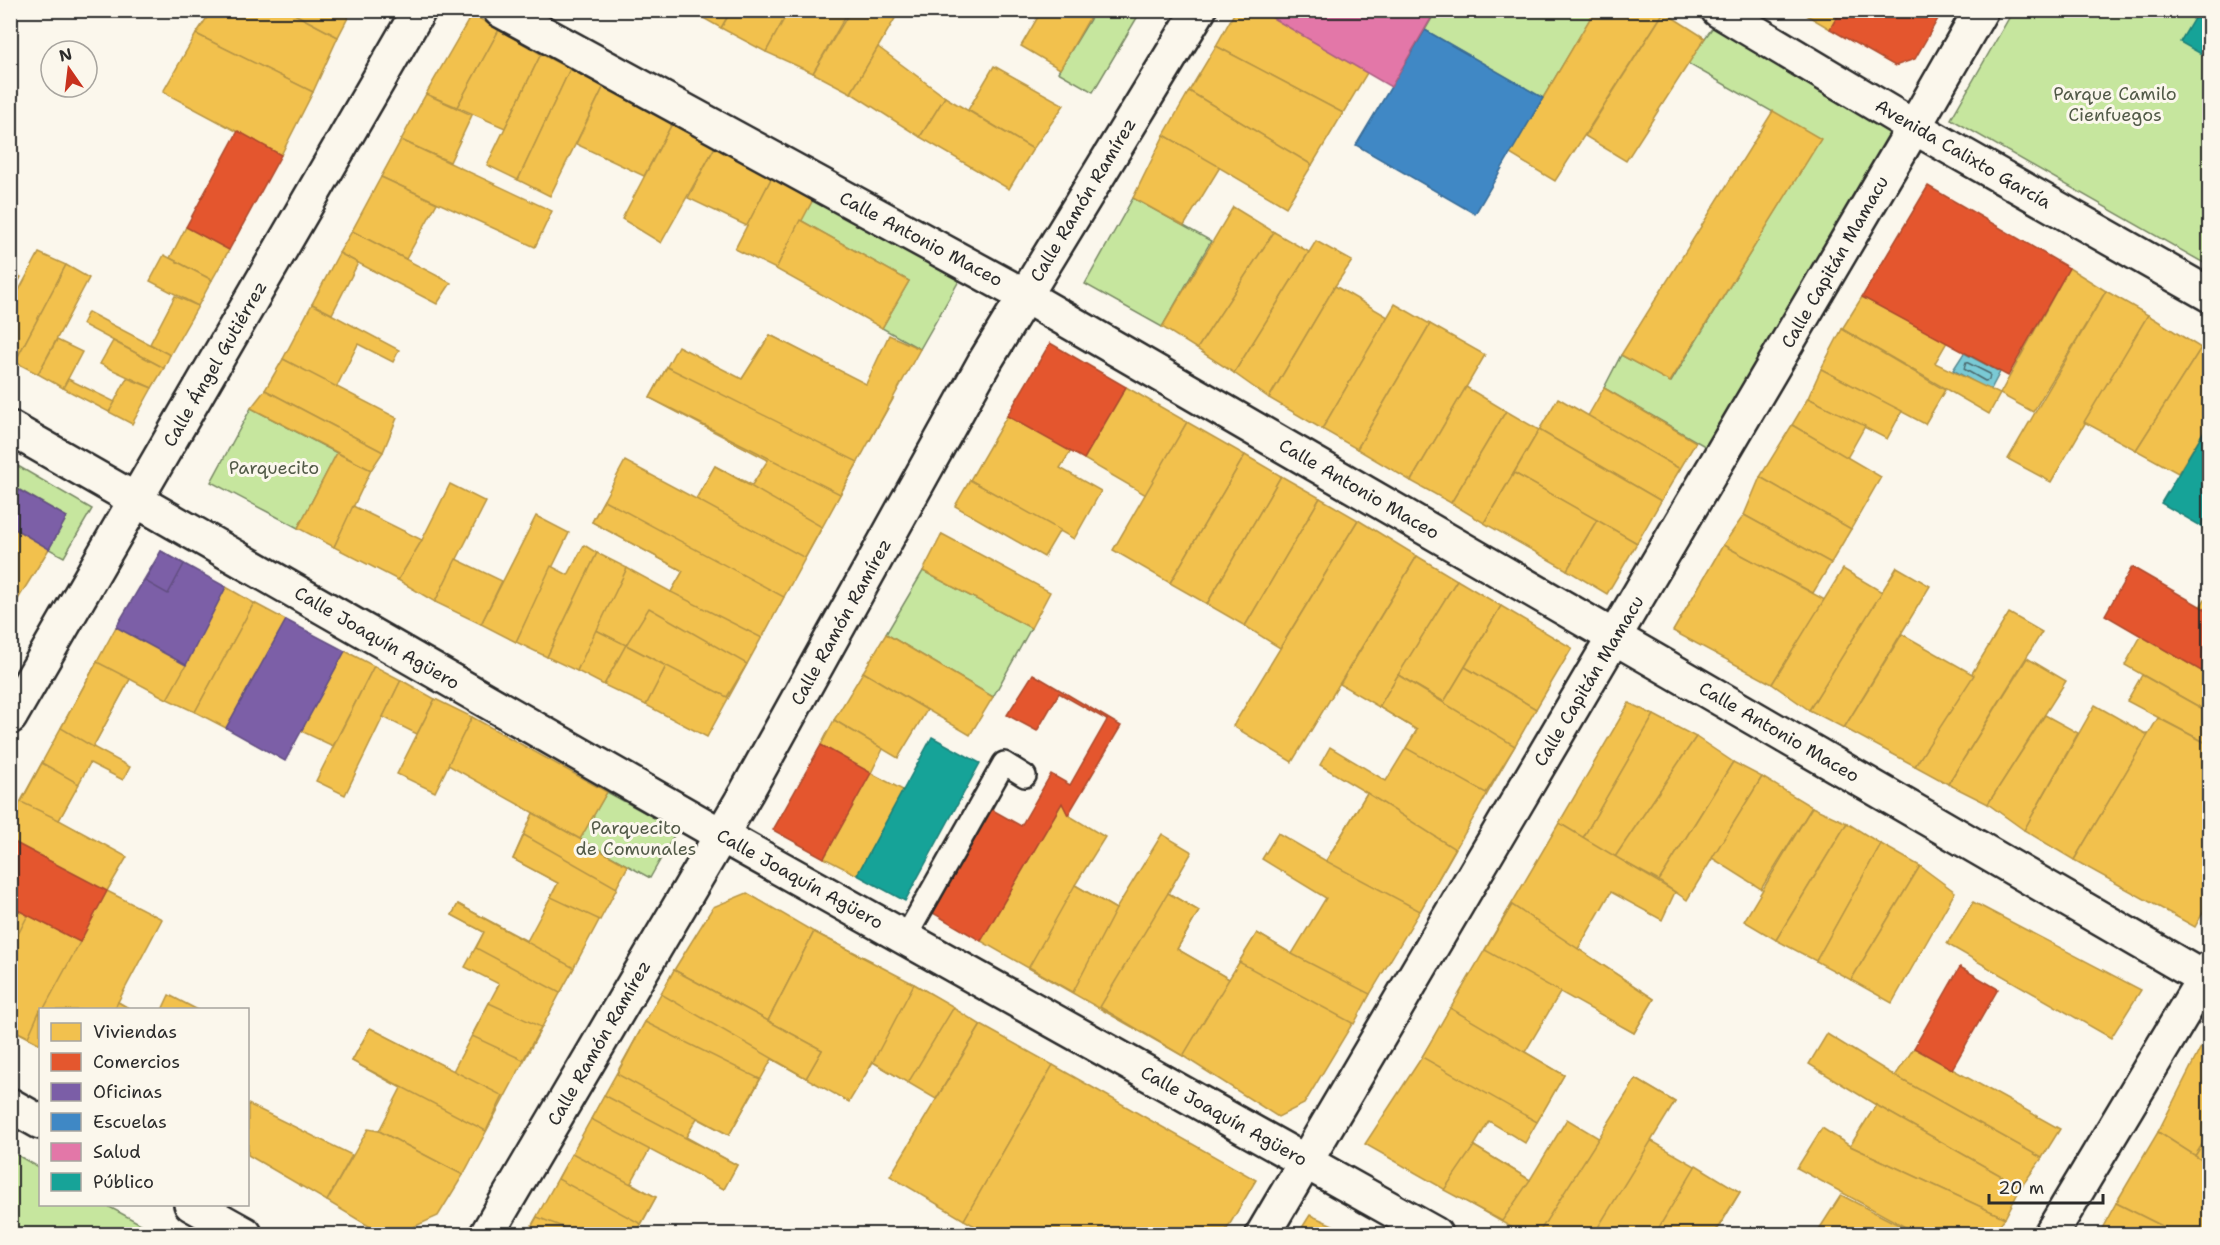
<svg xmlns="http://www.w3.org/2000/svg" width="2220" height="1245" font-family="'Shantell Sans',sans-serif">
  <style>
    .green { fill: #c6e69e; stroke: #788864; stroke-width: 1.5 }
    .water { fill: #7acad5; stroke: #5a8a91; stroke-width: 1.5 }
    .homes { fill: #f2c14e; stroke: #b69444; stroke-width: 1.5 }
    .shops { fill: #e4572e; stroke: #ac4a2d; stroke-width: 1.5 }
    .offices { fill: #7b5ea7; stroke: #634f82; stroke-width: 1.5 }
    .schools { fill: #3f88c5; stroke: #396c97; stroke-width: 1.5 }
    .health { fill: #e377a8; stroke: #ac6082; stroke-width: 1.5 }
    .public { fill: #17a398; stroke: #1d7f77; stroke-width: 1.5 }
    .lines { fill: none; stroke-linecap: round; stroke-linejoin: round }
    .shore { stroke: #4b6b6f; stroke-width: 1.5 }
    .service-casing { stroke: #2b2b2b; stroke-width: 26 }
    .minor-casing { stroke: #2b2b2b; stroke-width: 38 }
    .tertiary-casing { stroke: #2b2b2b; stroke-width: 38 }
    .secondary-casing { stroke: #2b2b2b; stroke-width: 38 }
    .primary-casing { stroke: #2b2b2b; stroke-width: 38 }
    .service { stroke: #fbf7ec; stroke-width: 21 }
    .minor { stroke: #fbf7ec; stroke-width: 33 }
    .tertiary { stroke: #fbf7ec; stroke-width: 33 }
    .secondary { stroke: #fbf7ec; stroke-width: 33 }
    .primary { stroke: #fbf7ec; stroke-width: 33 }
    .labels { text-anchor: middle; stroke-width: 6; stroke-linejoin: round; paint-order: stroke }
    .park-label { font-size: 18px; fill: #525a48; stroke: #fbf7ec }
    .street-label { font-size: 18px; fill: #2b2b2b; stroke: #fbf7ec }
  </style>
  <rect width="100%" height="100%" fill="#fbf7ec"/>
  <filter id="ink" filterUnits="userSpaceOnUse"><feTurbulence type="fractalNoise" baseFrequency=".0167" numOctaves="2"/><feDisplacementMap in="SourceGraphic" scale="12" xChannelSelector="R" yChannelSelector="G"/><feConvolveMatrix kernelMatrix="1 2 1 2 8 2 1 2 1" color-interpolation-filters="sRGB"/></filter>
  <g filter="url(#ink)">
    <g class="green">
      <path d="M1095,11H1141L1093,92L1058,72Z"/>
      <path d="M1436,11H1595L1543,98L1425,30Z"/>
      <path d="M2013,11H2209V266L1951,119Z"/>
      <path d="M1713,27L1891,133L1708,448L1604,388L1621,355L1671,382L1820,139L1687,63Z"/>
      <path d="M815,196L960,279L920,349L882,328L909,281L800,220Z"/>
      <path d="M1133,198L1211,241L1162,327L1085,284Z"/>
      <path d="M251,408L337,453L298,528L211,482Z"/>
      <path d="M11,462L92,509L64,557L49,549L67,517L11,485Z"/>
      <path d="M923,571L1031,628L993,697L886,634Z"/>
      <path d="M607,792L677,830L650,878L580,839Z"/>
      <path d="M10,1151L40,1168V1204L106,1205L159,1234H11Z"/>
    </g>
    <path class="water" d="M1964,353L2000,372L1990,391L1953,370Z"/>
    <g class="homes">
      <path d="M212,10H287L338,37L313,92L196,34Z"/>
      <path d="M287,10H352L338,37Z"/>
      <path d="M689,10H731L721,28Z"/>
      <path d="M732,10H789L766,52L721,28Z"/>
      <path d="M789,10H849L813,73L766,52Z"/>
      <path d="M851,10H900L851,93L813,73Z"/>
      <path d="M1042,10H1094L1060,69L1021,46Z"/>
      <path d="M1236,10H1259L1367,73L1343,113L1216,46Z"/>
      <path d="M1595,10L1664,12L1555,181L1510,154Z"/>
      <path d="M1798,10H1841L1830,29Z"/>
      <path d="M1664,12L1705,38L1626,161L1585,136Z"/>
      <path d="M472,14L499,30L457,107L426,94Z"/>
      <path d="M499,30L541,54L505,128L457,107Z"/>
      <path d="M196,34L313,92L281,155L163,92Z"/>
      <path d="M1216,46L1343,113L1312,165L1189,91Z"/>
      <path d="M878,47L945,97L920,137L851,93Z"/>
      <path d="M541,54L570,69L518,180L487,165Z"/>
      <path d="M994,66L1064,105L1033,149L968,110Z"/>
      <path d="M570,69L604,86L550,196L518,180Z"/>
      <path d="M604,86L673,122L644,176L576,144Z"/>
      <path d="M1189,91L1312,165L1286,207L1164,135Z"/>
      <path d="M426,94L472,115L450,162L401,140Z"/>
      <path d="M945,97L1033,149L1009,189L920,137Z"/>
      <path d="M1773,111L1821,139L1670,382L1621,355Z"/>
      <path d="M673,122L715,147L661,243L622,219Z"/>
      <path d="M1164,135L1220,167L1184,226L1133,198Z"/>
      <path d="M401,140L552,211L535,247L381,177Z"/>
      <path d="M715,147L773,175L747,226L688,198Z"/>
      <path d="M773,175L815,196L776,269L735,249Z"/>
      <path d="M381,177L437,203L406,259L352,231Z"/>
      <path d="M1233,207L1274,232L1197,349L1162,327Z"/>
      <path d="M800,220L909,281L882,328L776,269Z"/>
      <path d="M186,227L229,250L212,280L170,258Z"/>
      <path d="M352,231L451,283L437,304L339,253Z"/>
      <path d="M1274,232L1309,252L1234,373L1197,349Z"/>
      <path d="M1316,241L1352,261L1335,286L1269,398L1234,373Z"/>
      <path d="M39,253L66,265L15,362L10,360V307Z"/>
      <path d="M339,253L358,263L332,314L312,304Z"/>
      <path d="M164,255L212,280L198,306L150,281Z"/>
      <path d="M66,265L89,278L38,374L15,362Z"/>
      <path d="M2069,268L2106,291L2033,412L2000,394Z"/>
      <path d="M10,272L21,277L10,298Z"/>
      <path d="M1335,286L1388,317L1322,429L1269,398Z"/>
      <path d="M2106,291L2148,315L2051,482L2008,459Z"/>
      <path d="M175,296L198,306L170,355L150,344Z"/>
      <path d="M1862,297L1947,342L1935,363L2000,394L1989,414L1842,329Z"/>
      <path d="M312,304L399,350L393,362L358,344L336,388L283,359Z"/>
      <path d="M1395,304L1430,324L1357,449L1322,429Z"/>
      <path d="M88,312L170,355L164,368L82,324Z"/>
      <path d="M2148,315L2201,348L2136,450L2084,422Z"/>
      <path d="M1430,324L1485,355L1411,481L1357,449Z"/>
      <path d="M1842,329L1945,390L1925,424L1821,369Z"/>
      <path d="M770,335L893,399L869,442L742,379Z"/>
      <path d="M770,335L866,384L889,335L920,349L707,737L646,705L666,666L596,630L627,568L671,592L683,571L592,522L625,461L696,499L715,466L752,485L768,460L650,398L678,346L742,379Z"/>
      <path d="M57,340L82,352L63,388L38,374Z"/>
      <path d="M113,341L164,368L152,388L100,364Z"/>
      <path d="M2201,348L2210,354V421L2178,473L2136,450Z"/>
      <path d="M283,359L397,418L383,452L265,390Z"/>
      <path d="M667,367L858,462L840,494L650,398Z"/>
      <path d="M1821,369L1902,411L1887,439L1808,398Z"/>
      <path d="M127,378L152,388L132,424L109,412Z"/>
      <path d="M68,379L115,402L109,412L63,388Z"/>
      <path d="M1126,387L1187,422L1146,495L1084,459Z"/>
      <path d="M1466,387L1506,411L1451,503L1411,481Z"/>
      <path d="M1604,388L1696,442L1680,469L1588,416Z"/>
      <path d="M265,390L383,452L371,470L251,408Z"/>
      <path d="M1558,398L1680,469L1661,501L1539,430Z"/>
      <path d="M1808,398L1865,426L1847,458L1792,425Z"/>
      <path d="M1506,411L1539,430L1484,523L1451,503Z"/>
      <path d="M1007,416L1071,451L1060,468L1101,491L1074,539L970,480Z"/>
      <path d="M1187,422L1245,455L1170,583L1113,550Z"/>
      <path d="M1792,425L1881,477L1851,529L1760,477Z"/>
      <path d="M1539,430L1661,501L1637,543L1514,473Z"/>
      <path d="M337,453L371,470L334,547L298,528Z"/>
      <path d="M1245,455L1281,476L1207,604L1170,583Z"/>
      <path d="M715,466L822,527L805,558L696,499Z"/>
      <path d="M1514,473L1597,520L1567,570L1484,523Z"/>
      <path d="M1281,476L1320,498L1245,626L1207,604Z"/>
      <path d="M1760,477L1851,529L1831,563L1744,515Z"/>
      <path d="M970,480L1060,530L1044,557L955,506Z"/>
      <path d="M450,484L486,502L435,602L398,580L422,540Z"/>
      <path d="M1320,498L1358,520L1280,648L1245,626Z"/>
      <path d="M604,500L784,597L762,638L671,592L683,571L592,522Z"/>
      <path d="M353,506L422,540L398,580L334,547Z"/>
      <path d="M1744,515L1831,563L1813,593L1723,545Z"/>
      <path d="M536,516L569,533L516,642L481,624Z"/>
      <path d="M1358,520L1417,556L1292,762L1233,726Z"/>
      <path d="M1597,520L1637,543L1607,594L1567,570Z"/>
      <path d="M10,526L49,549L10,612Z"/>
      <path d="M942,534L1050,592L1031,628L923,571Z"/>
      <path d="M584,545L597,553L547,657L516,642L551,566L568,575Z"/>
      <path d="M1723,545L1825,600L1772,684L1673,631Z"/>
      <path d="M597,553L627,568L577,671L547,657Z"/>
      <path d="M1417,556L1457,580L1379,707L1340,684Z"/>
      <path d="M456,559L502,581L481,624L435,602Z"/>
      <path d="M1897,567L1930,586L1844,728L1809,710Z"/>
      <path d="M1843,569L1882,592L1809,710L1772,684Z"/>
      <path d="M1457,580L1501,606L1444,702L1398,675Z"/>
      <path d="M226,587L254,603L195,712L167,699Z"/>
      <path d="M2210,591V612L2200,607Z"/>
      <path d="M254,603L286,620L226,728L195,712Z"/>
      <path d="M1501,606L1572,648L1536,709L1465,667Z"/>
      <path d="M649,608L747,664L727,697L626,645Z"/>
      <path d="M2009,613L2042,632L1948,784L1915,766Z"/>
      <path d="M116,627L186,665L167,699L130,679L93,747L130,767L123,780L90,763L59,820L127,857L107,891L10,840V821Z"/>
      <path d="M596,630L626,645L604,685L577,671Z"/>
      <path d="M886,634L993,697L970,735L863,672Z"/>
      <path d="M1902,634L1974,675L1915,766L1844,728Z"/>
      <path d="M2141,636L2210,676V713L2125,665Z"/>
      <path d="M626,645L666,666L646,705L604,685Z"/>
      <path d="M345,651L374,666L333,746L301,731Z"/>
      <path d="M2027,658L2066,681L1988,804L1948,784Z"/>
      <path d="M97,662L130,679L93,747L61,728Z"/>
      <path d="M374,666L401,680L345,795L316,781Z"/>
      <path d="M1465,667L1536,709L1420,911L1304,1104L1278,1117L1183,1056L981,941L1062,803L1068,815L1105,837L1075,885L1116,909L1162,834L1192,852L1168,893L1199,911L1177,949L1229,979L1257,933L1292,954L1326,898L1262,859L1278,833L1326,861L1367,793L1320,765L1330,747L1386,781L1417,730L1379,707L1398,675L1444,702Z"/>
      <path d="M863,672L927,710L898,758L834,720Z"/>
      <path d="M1398,675L1515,746L1486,793L1406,748L1417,730L1379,707Z"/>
      <path d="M2142,675L2210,713V745L2127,701Z"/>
      <path d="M401,680L435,699L417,734L383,717Z"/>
      <path d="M435,699L472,717L435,792L397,774Z"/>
      <path d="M1629,703L1654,715L1583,838L1559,823Z"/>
      <path d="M2095,705L2148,735L2074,860L2024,830Z"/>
      <path d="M1654,715L1696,737L1615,857L1583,838Z"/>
      <path d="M2045,715L2078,733L2024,830L1988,804Z"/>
      <path d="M472,717L607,792L580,839L448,765Z"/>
      <path d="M2158,718L2210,745V900L2195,927L2074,860Z"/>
      <path d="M834,720L883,749L871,773L821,745Z"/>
      <path d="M1696,737L1733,762L1659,881L1615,857Z"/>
      <path d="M1733,762L1762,777L1687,900L1659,881Z"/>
      <path d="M42,763L79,784L59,820L21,802Z"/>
      <path d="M871,773L903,790L857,875L824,858Z"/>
      <path d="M1762,777L1812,807L1761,889L1712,858Z"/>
      <path d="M1367,793L1455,849L1420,911L1326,861Z"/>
      <path d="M1812,807L1847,823L1776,940L1744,921Z"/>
      <path d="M533,813L628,866L463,1175L379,1131L401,1088L352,1061L370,1028L453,1071L499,984L465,967L484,932L452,915L458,904L527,941L558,883L513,859Z"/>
      <path d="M1559,823L1675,892L1662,920L1611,892L1578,949L1654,999L1634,1033L1561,991L1525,1052L1564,1075L1525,1143L1489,1121L1474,1146L1530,1180L1567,1119L1600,1139L1636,1079L1675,1102L1650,1140L1740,1192L1715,1234H1523L1365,1144L1422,1057Z"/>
      <path d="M1847,823L1881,844L1816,961L1776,940Z"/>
      <path d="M524,835L617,888L600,920L551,897L558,883L513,859Z"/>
      <path d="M1881,844L1920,866L1851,980L1816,961Z"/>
      <path d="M1920,866L1955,892L1892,1003L1851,980Z"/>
      <path d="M1075,885L1116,909L1073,992L1029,967Z"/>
      <path d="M107,891L162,919L118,1002L132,1010H40V1044L10,1028V906L80,942Z"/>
      <path d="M747,893L814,932L768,1021L674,970L713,907Z"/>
      <path d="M1168,893L1199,911L1177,949L1229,979L1183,1056L1100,1007Z"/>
      <path d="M1973,902L2141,990L2111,1038L1947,944Z"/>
      <path d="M458,904L574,968L560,993L476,948L484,932L452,915Z"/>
      <path d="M1512,905L1654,999L1634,1033L1485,950Z"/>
      <path d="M28,915L80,942L43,1010H40L28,1037L10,1028V950Z"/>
      <path d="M814,932L872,961L822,1050L768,1021Z"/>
      <path d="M814,932L914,984L981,1025L936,1099L873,1062L849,1102L806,1078L822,1050L768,1021Z"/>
      <path d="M1257,933L1292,954L1370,994L1354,1024L1239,962Z"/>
      <path d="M674,970L822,1050L806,1078L772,1059L729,1135L697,1118L686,1137L737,1165L724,1189L650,1149L631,1183L656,1197L636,1234H527Z"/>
      <path d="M674,970L822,1050L806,1078L661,994Z"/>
      <path d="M914,984L954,1007L908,1083L873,1062Z"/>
      <path d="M169,995L198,1010H162Z"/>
      <path d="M118,1002L132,1010H114Z"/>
      <path d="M489,1003L541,1027L523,1060L472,1036Z"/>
      <path d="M1450,1008L1564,1075L1537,1122L1422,1057Z"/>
      <path d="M645,1022L760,1079L729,1135L617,1074Z"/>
      <path d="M981,1025L1053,1065L964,1220L890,1176Z"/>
      <path d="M370,1028L503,1096L486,1131L352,1061Z"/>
      <path d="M1827,1034L1895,1076L2042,1158L2021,1187L1876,1105L1809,1064Z"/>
      <path d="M2210,1041V1132L2195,1156L2158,1132L2202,1045Z"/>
      <path d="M1914,1048L2060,1129L2042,1158L1895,1076Z"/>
      <path d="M1053,1065L1256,1180L1224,1234H989L964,1220Z"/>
      <path d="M1636,1079L1675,1102L1594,1234H1538Z"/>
      <path d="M604,1095L737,1165L724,1189L591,1119Z"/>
      <path d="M248,1104L352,1155L327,1201L248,1155Z"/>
      <path d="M1876,1105L2021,1187L2005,1218L1850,1146Z"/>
      <path d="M1822,1128L1850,1146L2005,1218L1992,1234H1918L1797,1168Z"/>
      <path d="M368,1129L379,1131L463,1175L438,1216L398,1234H382L327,1201Z"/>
      <path d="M2158,1132L2210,1165V1234H2178L2116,1203Z"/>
      <path d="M2210,1132V1165L2195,1156Z"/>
      <path d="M1474,1146L1530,1180L1502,1221L1444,1190Z"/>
      <path d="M572,1153L656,1197L641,1224L558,1179Z"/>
      <path d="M1696,1165L1740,1192L1714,1234H1655Z"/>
      <path d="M1841,1195L1916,1234H1816Z"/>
      <path d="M2116,1203L2178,1234H2099Z"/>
      <path d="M1310,1215L1353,1234H1298Z"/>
      <path d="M537,1217L563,1227L558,1234H527Z"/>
    </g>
    <g class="shops">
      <path d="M1841,10H1943L1915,59L1895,66L1830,29Z"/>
      <path d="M238,131L281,155L229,250L186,227Z"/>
      <path d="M1928,186L2069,268L2008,376L1862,297Z"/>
      <path d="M1050,343L1126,387L1084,459L1007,416Z"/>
      <path d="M2132,567L2210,612V676L2105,615Z"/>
      <path d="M1033,674L1121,726L1068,815L1062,803L981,941L933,913L991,809L1021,826L1051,774L1070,785L1107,720L1059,693L1037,731L1007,715Z"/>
      <path d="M821,745L871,773L824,858L773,830Z"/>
      <path d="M10,840L107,891L80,942L10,906Z"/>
      <path d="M1960,967L1998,989L1952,1069L1914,1048Z"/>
    </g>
    <g class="offices">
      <path d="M10,485L67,517L49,549L10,526Z"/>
      <path d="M161,551L226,587L186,665L116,627Z"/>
      <path d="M161,551L184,564L168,594L145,581Z"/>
      <path d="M286,620L345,651L285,761L226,728Z"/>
    </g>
    <path class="schools" d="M1425,30L1543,98L1475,214L1356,145Z"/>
    <path class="health" d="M1259,10H1436L1391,87Z"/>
    <g class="public">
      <path d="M2199,10H2210V59L2180,42Z"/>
      <path d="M2210,421V523L2206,529L2161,503Z"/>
      <path d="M932,737L980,763L905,901L857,875Z"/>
    </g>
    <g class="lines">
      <path class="shore" d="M1966,362L1990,374L1989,380L1985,381L1964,369Z"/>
      <defs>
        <path id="service" d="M905,938L1004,763L1025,776"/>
        <g id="minor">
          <path d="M500,10L1025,296L2210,982"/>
          <path d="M10,428L721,835L1435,1234"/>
          <path d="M10,717L419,10"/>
          <path d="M1263,1234L1914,127"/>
        </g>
        <g id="tertiary">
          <path d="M1914,127L1981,10"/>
          <path d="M10,1105L40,1122"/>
          <path d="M191,1204L245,1234"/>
          <path d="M487,1234L746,793L984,363L1199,10"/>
        </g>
        <path id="secondary" d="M2051,1234L2210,968"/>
        <path id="primary" d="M1718,10L1914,127L2210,295"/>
      </defs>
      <use href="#service" class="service-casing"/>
      <use href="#minor" class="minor-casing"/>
      <use href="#tertiary" class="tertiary-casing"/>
      <use href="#secondary" class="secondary-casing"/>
      <use href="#primary" class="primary-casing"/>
      <use href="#service" class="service"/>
      <use href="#minor" class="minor"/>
      <use href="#tertiary" class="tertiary"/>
      <use href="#secondary" class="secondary"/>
      <use href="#primary" class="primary"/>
    </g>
  </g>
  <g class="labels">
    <g class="park-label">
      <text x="2115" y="100">Parque Camilo<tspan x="2115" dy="21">Cienfuegos</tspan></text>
      <text x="274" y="474">Parquecito</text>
      <text x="636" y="834">Parquecito<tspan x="636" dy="21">de Comunales</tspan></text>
    </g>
    <g class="street-label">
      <text transform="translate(1963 154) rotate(30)" y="6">Avenida Calixto García</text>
      <text transform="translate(1083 200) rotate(-59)" y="6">Calle Ramón Ramírez</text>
      <text transform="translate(921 239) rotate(28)" y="6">Calle Antonio Maceo</text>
      <text transform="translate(1835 262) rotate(-60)" y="6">Calle Capitán Mamacu</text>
      <text transform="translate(215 364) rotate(-60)" y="6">Calle Ángel Gutiérrez</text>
      <text transform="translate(1359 489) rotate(30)" y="6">Calle Antonio Maceo</text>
      <text transform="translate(841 622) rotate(-61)" y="6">Calle Ramón Ramírez</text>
      <text transform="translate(377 638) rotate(30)" y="6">Calle Joaquín Agüero</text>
      <text transform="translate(1589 681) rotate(-59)" y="6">Calle Capitán Mamacu</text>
      <text transform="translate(1779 732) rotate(30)" y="6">Calle Antonio Maceo</text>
      <text transform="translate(800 879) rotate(29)" y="6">Calle Joaquín Agüero</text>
      <text transform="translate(599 1043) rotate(-60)" y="6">Calle Ramón Ramírez</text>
      <text transform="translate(1224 1116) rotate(29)" y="6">Calle Joaquín Agüero</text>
    </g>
  </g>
  <rect width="2220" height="1245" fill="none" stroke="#fbf7ec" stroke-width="36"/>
  <rect x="18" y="18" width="2184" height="1209" fill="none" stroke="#2b2b2b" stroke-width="2" filter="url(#ink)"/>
  <rect x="39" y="1008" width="210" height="198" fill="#fbf7ec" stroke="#a8a59f" stroke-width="1.5"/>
  <rect x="51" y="1023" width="30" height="18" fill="#f2c14e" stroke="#a8a59f" stroke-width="1.5"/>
  <text x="93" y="1038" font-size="18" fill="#2b2b2b">Viviendas</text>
  <rect x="51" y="1053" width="30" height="18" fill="#e4572e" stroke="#a8a59f" stroke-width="1.5"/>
  <text x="93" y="1068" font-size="18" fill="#2b2b2b">Comercios</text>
  <rect x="51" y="1083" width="30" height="18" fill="#7b5ea7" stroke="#a8a59f" stroke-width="1.5"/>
  <text x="93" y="1098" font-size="18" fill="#2b2b2b">Oficinas</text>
  <rect x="51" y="1113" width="30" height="18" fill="#3f88c5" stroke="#a8a59f" stroke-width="1.5"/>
  <text x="93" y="1128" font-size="18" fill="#2b2b2b">Escuelas</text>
  <rect x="51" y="1143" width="30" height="18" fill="#e377a8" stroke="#a8a59f" stroke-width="1.5"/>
  <text x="93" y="1158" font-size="18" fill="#2b2b2b">Salud</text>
  <rect x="51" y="1173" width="30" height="18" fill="#17a398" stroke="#a8a59f" stroke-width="1.5"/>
  <text x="93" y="1188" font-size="18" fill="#2b2b2b">Público</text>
  <g transform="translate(69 69) rotate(346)"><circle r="28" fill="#fbf7ec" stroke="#a8a59f" stroke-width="1.5"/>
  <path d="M0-4.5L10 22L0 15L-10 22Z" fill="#c8321e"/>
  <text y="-9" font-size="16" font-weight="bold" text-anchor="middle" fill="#2b2b2b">N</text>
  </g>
  <path d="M1989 1194v9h114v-9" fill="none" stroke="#2b2b2b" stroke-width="3"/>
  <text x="1998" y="1194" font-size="18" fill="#2b2b2b" stroke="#fbf7ec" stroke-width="4.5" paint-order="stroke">20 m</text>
</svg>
